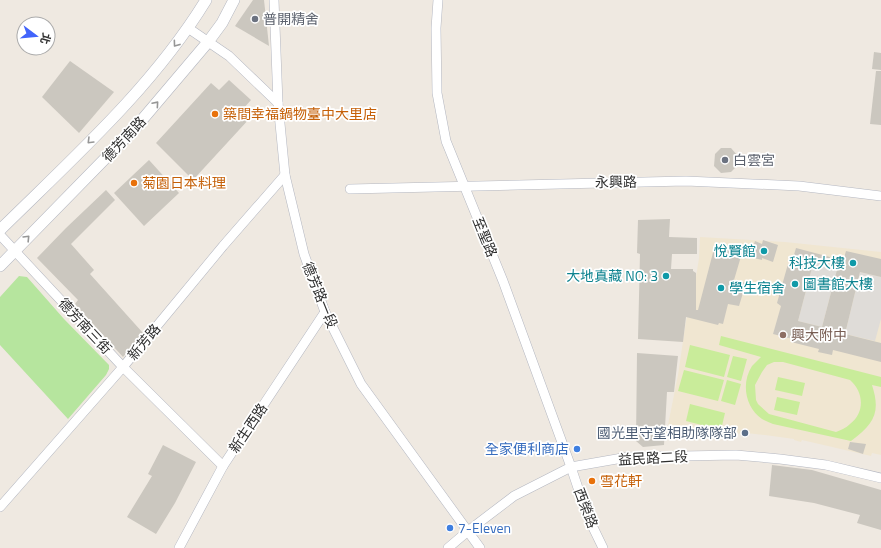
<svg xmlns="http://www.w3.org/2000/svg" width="881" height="548" font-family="'Titillium Web','Noto Sans TC',sans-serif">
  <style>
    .education { fill: #f0e6d1 }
    .green { fill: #b6e59e }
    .pitch { fill: #c9ec9a; fill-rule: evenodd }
    .plaza { fill: #dfdcd8 }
    .building { fill: #cbc7bf }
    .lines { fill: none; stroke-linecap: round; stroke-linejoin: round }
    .minor-casing { stroke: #b4b7c1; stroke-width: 10 }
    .tertiary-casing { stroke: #b4b7c1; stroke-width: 12 }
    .minor { stroke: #fff; stroke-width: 9 }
    .tertiary { stroke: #fff; stroke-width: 11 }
    .oneway { stroke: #969696 }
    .worship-dot { fill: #6b7280; stroke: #fff; stroke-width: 1.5 }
    .food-dot { fill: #e8710a; stroke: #fff; stroke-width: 1.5 }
    .culture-dot { fill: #0f9aa8; stroke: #fff; stroke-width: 1.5 }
    .education-dot { fill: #8d6e63; stroke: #fff; stroke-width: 1.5 }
    .service-dot { fill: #5c6f8a; stroke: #fff; stroke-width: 1.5 }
    .shop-dot { fill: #3f7fe0; stroke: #fff; stroke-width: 1.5 }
    .labels { text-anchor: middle; stroke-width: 3.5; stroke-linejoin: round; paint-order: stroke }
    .worship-label { font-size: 14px; fill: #5b616d; stroke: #fff; text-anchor: start }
    .food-label { font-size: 14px; fill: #c56008; stroke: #fff; text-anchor: start }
    .street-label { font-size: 14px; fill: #2e2e2e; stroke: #fff }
    .culture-label { font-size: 14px; fill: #0d838f; stroke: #fff; text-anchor: end }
    .education-label { font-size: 14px; fill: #785e54; stroke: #fff; text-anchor: start }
    .service-label { font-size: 14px; fill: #4e5e75; stroke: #fff; text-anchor: end }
    .shop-label { font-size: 14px; fill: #366cbe; stroke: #fff; text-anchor: end }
  </style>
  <rect width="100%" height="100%" fill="#efe9e1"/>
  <path class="education" d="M700,237L785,242L881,252V455L872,453L871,456L802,440L801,442L794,440V439L765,435L746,433L720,435H666L678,375L686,321L695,283L699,258Z"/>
  <path class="green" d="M19,276L27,277L64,319L109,365V369L106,375L68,419L0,345V297Z"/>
  <g class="pitch">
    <path d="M721,336L881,377V387L872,385C881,413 874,424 851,441L773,424C769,422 765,421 762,419C745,407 741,383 752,366C755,363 758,360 761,357L719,345ZM774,362H783L850,380C864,392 865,413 850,424C846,428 841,430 836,432L769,414L758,404L756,400L755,385L762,372L767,365Z"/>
    <path d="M690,345L730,355L724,377L685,367Z"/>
    <path d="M733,356L747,359L741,381L727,377Z"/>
    <path d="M684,370L724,380L718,401L678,391Z"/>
    <path d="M778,377L805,383L802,396L775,390Z"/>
    <path d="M727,380L741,384L735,405L721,401Z"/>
    <path d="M777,397L800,402L797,415L774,410Z"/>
    <path d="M690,404L725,413L721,430L686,421Z"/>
  </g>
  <g class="plaza">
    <path d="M814,260L838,266L822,327L798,321Z"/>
    <path d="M860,272L881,277V319L875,341L845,334Z"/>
  </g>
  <g class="building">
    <path d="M253,0H264L269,46L235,26Z"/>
    <path d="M874,52L881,53V70L872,69Z"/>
    <path d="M70,61L114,92L79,133L42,97Z"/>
    <path d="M876,71H881V125L870,124Z"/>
    <path d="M229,80L251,100L242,110L250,118L193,180L156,143L211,83L219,90Z"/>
    <path d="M721,148H731L737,155V166L731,172L721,173L714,166L715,154Z"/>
    <path d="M149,160L179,193L144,226L114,193Z"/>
    <path d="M106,190L115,200L71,244L94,270L90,274L143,333L123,357L75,304L78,300L37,258L66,228Z"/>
    <path d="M670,219L669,237L697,238V254H672L671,269H693V271L696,273V310H698L715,245L742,253L734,280L746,283L739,306L728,304L723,324L719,323L718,325L686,317L683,342L638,339L640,254L637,253L638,220Z"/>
    <path d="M763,240L778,245L773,262L762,258V260L750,257L755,241L762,244Z"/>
    <path d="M796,248L830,257L828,263L814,260L798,321L822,327L838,266L836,265L840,257L844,258L846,251L881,259V277L860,272L845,334L881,343V362L833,350L832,355L818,352L819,349L791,342L793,339L773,334L781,306L777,303L788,264L791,265Z"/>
    <path d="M637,353L678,356L674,392H667L664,445L643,447L636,441Z"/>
    <path d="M850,442L866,444L863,454L848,449Z"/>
    <path d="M163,445L196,462L175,503L156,534L127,517L152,476L148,474Z"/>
    <path d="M772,465L812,470L881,490V530L857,523L860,515L814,503L769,496Z"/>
  </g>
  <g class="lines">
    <defs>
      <g id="minor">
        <path d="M274,0L278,103L285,175L304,254L325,312L361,384L480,548"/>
        <path d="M438,0L436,28L437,93L446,141L503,281L571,467L587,515L603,548"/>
        <path d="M188,28L229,56L278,103"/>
        <path d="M350,189L686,181L799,186L881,196"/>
        <path d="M0,235L123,367L223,466"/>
        <path d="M0,507L123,367L223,246L285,175"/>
        <path d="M179,548L223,466L325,312"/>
        <path d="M448,548L468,531L514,496L571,467L628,457L736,455L780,459L826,465L881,478"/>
      </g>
      <g id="tertiary">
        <path d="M0,230C73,158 152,88 206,0"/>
        <path d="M0,266L136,127L208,42L222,23L234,0"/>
      </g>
    </defs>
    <use href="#minor" class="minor-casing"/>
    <use href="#tertiary" class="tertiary-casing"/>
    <use href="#minor" class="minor"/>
    <use href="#tertiary" class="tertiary"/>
  </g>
  <defs><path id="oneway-chevron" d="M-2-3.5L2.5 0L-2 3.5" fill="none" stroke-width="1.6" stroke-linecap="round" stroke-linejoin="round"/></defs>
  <g class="oneway">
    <use href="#oneway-chevron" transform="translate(176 44) rotate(126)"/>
    <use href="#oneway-chevron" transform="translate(156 104) rotate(-49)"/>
    <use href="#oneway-chevron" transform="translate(90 141) rotate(135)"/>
    <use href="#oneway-chevron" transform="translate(27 238) rotate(-46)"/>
  </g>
  <g class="worship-dot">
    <circle cx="255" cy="19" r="4"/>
    <circle cx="725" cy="160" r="4"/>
  </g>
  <g class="food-dot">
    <circle cx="215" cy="114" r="4"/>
    <circle cx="134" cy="183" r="4"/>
    <circle cx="592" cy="481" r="4"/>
  </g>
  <g class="culture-dot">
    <circle cx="764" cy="251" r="4"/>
    <circle cx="853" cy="263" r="4"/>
    <circle cx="666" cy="276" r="4"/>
    <circle cx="795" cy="284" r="4"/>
    <circle cx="721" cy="288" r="4"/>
  </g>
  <circle class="education-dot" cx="783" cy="335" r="4"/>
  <circle class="service-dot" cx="745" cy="433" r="4"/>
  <g class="shop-dot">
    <circle cx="577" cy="449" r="4"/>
    <circle cx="450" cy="528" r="4"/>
  </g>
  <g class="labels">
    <g class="worship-label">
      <text x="263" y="24">普開精舍</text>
      <text x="733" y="165">白雲宮</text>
    </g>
    <g class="food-label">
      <text x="223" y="119">築間幸福鍋物臺中大里店</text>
      <text x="142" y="188">菊園日本料理</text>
      <text x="600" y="486">雪花軒</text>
    </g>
    <g class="street-label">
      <text transform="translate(124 139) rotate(-47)" y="5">德芳南路</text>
      <text transform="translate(616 182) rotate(-1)" y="5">永興路</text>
      <text transform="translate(485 237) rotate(68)" y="5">至聖路</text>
      <text transform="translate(320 295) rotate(68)" y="5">德芳路一段</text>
      <text transform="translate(85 326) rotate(47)" y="5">德芳南三街</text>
      <text transform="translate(144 342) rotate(-50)" y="5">新芳路</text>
      <text transform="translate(248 428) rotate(-56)" y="5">新生西路</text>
      <text transform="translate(653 458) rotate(-3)" y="5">益民路二段</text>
      <text transform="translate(586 508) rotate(69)" y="5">西榮路</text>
    </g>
    <g class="culture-label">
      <text x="756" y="256">悅賢館</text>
      <text x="845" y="268">科技大樓</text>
      <text x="658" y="281">大地真藏 NO: 3</text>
      <text x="803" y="289" text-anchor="start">圖書館大樓</text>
      <text x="729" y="293" text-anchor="start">學生宿舍</text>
    </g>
    <g class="education-label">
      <text x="791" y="340">興大附中</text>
    </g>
    <g class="service-label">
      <text x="737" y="438">國光里守望相助隊隊部</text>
    </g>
    <g class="shop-label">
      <text x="569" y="454">全家便利商店</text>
      <text x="458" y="533" text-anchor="start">7-Eleven</text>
    </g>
  </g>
  <g transform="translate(36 36) rotate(106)"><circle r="19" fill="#ffffff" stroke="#ababab"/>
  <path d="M0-3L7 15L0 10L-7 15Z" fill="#4264fb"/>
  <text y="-6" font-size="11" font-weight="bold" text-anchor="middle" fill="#2e2e2e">北</text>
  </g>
</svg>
